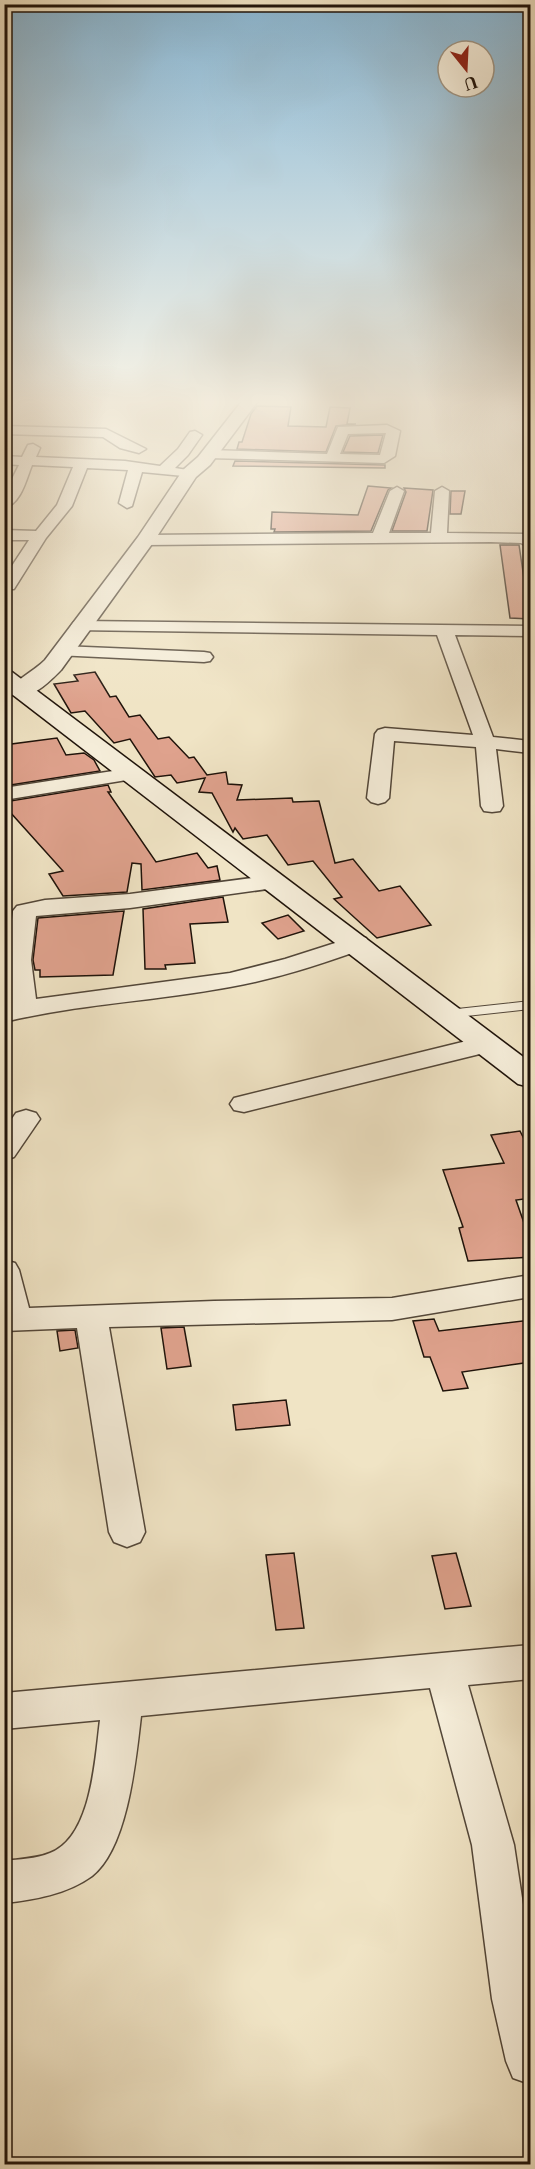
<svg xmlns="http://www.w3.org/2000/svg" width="535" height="2169" font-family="'Libre Caslon Text',serif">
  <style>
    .building { fill: #dfa28d; stroke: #1f130a; stroke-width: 1.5 }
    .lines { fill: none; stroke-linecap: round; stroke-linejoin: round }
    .service-casing { stroke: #534739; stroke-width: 2 }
    .minor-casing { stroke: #534739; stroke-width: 3 }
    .tertiary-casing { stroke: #534739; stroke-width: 3 }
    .secondary-casing { stroke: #1f130a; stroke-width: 3 }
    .service { fill: #f5edd9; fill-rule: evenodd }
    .minor { fill: #f5edd9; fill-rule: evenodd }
    .tertiary { fill: #f5edd9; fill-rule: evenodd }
    .secondary { fill: #f5edd9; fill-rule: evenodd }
  </style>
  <rect width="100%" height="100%" fill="#f0e4c5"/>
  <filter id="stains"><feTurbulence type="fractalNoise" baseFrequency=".00333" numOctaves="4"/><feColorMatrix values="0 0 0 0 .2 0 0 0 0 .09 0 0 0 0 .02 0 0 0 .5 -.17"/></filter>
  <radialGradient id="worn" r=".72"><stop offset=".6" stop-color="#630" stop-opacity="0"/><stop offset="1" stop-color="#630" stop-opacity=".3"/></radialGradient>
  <g class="building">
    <path d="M257,406L291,407L288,426L326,427L330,407L350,408L347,424H356L336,426L326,452L237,449L239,442H242L251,414Z"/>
    <path d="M383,435L378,453L343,452L350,436Z"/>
    <path d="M235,461L384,465H385V468L233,466Z"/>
    <path d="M368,486L391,488L388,490L371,531L274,532L275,529H271L272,512L358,515Z"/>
    <path d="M404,488L433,490L427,531H392L406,492Z"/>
    <path d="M451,491H465L461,514H450Z"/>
    <path d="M500,545H519L530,619L510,618Z"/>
    <path d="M95,672L110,697L116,696L129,717L140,715L158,739L169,737L189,758L194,757L207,775L226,772L228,784L242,785L237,800L292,798L293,802L319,801L335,863L353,859L379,891L400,886L431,925L377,938L334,899L342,897L313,861L288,865L267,835L243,839L235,828L233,832L212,793L199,792L205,778L177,783L171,775L155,777L130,739L114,743L85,711L71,713L54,684L78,681L74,675Z"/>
    <path d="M57,738L66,755L84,753L94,760L100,771L4,786V745Z"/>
    <path d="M108,785L111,792H108L156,862L197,853L208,868L217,866L220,880L142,890L141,864L132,863L127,892L63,896L49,874L63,871L10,812L4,802Z"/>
    <path d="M223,897L228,922L190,924L195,963L165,965L166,969H145L143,909Z"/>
    <path d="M124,911L113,975L40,977V970H35L33,960L38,918Z"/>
    <path d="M288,915L304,931L278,939L262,923Z"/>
    <path d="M520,1131L531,1153V1198L516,1200L531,1243V1257L468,1261L459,1228L463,1227L443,1170L504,1163L491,1135Z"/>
    <path d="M434,1319L439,1331L531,1320V1362L462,1372L468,1388L443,1391L430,1357H424L413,1321Z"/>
    <path d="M184,1327L191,1366L167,1369L161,1328Z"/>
    <path d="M75,1330L78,1348L60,1351L57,1331Z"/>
    <path d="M286,1400L290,1425L236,1430L233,1405Z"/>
    <path d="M294,1553L304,1628L276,1630L266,1555Z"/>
    <path d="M456,1553L471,1606L445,1609L432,1556Z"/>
  </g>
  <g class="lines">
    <defs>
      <path id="service" d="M530,1001V1009L448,1018L442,1014L448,1010Z"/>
      <g id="minor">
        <path d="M387,425L400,431L395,456L384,463L209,458L202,454L209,450L327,454L338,427ZM386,433L380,455L340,454L348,434Z"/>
        <path d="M4,426L106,429L146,449L139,453L120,448L103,437L4,434Z"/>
        <path d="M195,431L202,435L188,455L175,468L194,471L196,474L194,477L142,472L132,506L127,508L119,503L128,470L87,468L72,506L46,538L14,589H4V578L29,540H4V530L36,531L57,505L73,467L32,465C26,480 21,504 4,508V495L19,465L4,464V456L22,457L28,445L33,444L40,448L36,457L125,461L160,466L178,449L190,432Z"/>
        <path d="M397,487L404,491L389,533H431L435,491L442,487L449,491L447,533L525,534L530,536V548L521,543L491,542L145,545L137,540L145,535L373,533L390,491Z"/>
        <path d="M80,621L530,626V636L455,635L493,737L530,741V753L496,749L503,806L500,811L492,812L484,811L481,806L476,747L394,741L389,798L385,802L378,804L371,802L367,798L375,734L378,730L385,728L473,735L437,635L74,630L71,626L74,622Z"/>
        <path d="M62,646L204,652L210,653L213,657L210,661L204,662L56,655L53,651L56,647Z"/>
        <path d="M132,768L139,770L142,774L139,778L4,800V788Z"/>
        <path d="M274,875L282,877L285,882L282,887L130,908L36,916L31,960L36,999L230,973L285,959L357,936L366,938L369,943L366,948C321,964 276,979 230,987C155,1001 79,1004 4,1022V1006L11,1005L7,960L13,911L17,906L45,900L130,894Z"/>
        <path d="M487,1036L496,1038L500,1044L496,1050L244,1112L234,1110L230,1104L234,1098Z"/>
        <path d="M26,1110L36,1113L40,1119L14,1157L4,1160V1130L16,1113Z"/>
        <path d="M4,1260L15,1263L19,1270L29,1308L214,1301L392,1298L530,1275V1297L392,1320L109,1327L145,1532L140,1542L127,1547L114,1542L109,1532L77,1328L4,1331Z"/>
        <path d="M530,1645V1679L468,1685L514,1845L530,1951V2084L513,2078L506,2061L492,1999L472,1845L430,1688L141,1716C136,1759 128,1848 92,1876C67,1894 34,1900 4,1903V1861C19,1859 36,1859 50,1853C92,1837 95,1758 100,1720L4,1729V1693Z"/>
      </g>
      <path id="tertiary" d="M242,401H258L210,465L196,477L152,544L61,670C48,683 32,700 13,695L9,690C18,678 34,671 45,660L138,537L183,470L198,457Z"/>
      <path id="secondary" d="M4,670L12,672L530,1062V1087L518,1084L4,688Z"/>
    </defs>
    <use href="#service" class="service-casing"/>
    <use href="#minor" class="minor-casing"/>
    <use href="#tertiary" class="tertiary-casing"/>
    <use href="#secondary" class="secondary-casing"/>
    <use href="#service" class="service"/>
    <use href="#minor" class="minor"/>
    <use href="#tertiary" class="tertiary"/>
    <use href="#secondary" class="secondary"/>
  </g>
  <linearGradient id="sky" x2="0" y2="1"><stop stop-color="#89b8d6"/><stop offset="0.57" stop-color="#f8f3e5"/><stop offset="1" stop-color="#f8f3e5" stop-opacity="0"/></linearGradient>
  <rect width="535" height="705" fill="url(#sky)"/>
  <rect width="535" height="2169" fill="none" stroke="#f0e4c5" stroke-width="24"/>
  <rect x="6" y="6" width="523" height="2157" fill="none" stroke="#1f130a" stroke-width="3"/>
  <rect x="12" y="12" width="511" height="2145" fill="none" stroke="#1f130a" stroke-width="1.5"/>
  <g transform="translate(466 69) rotate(162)"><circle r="28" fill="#f5edd9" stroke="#9f9686" stroke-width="1.5"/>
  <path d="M0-4.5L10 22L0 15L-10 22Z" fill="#8f2418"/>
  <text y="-9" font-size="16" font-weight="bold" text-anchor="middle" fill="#1f130a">U</text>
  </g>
  <rect width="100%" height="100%" filter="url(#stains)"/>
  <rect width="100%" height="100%" fill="url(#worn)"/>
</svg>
